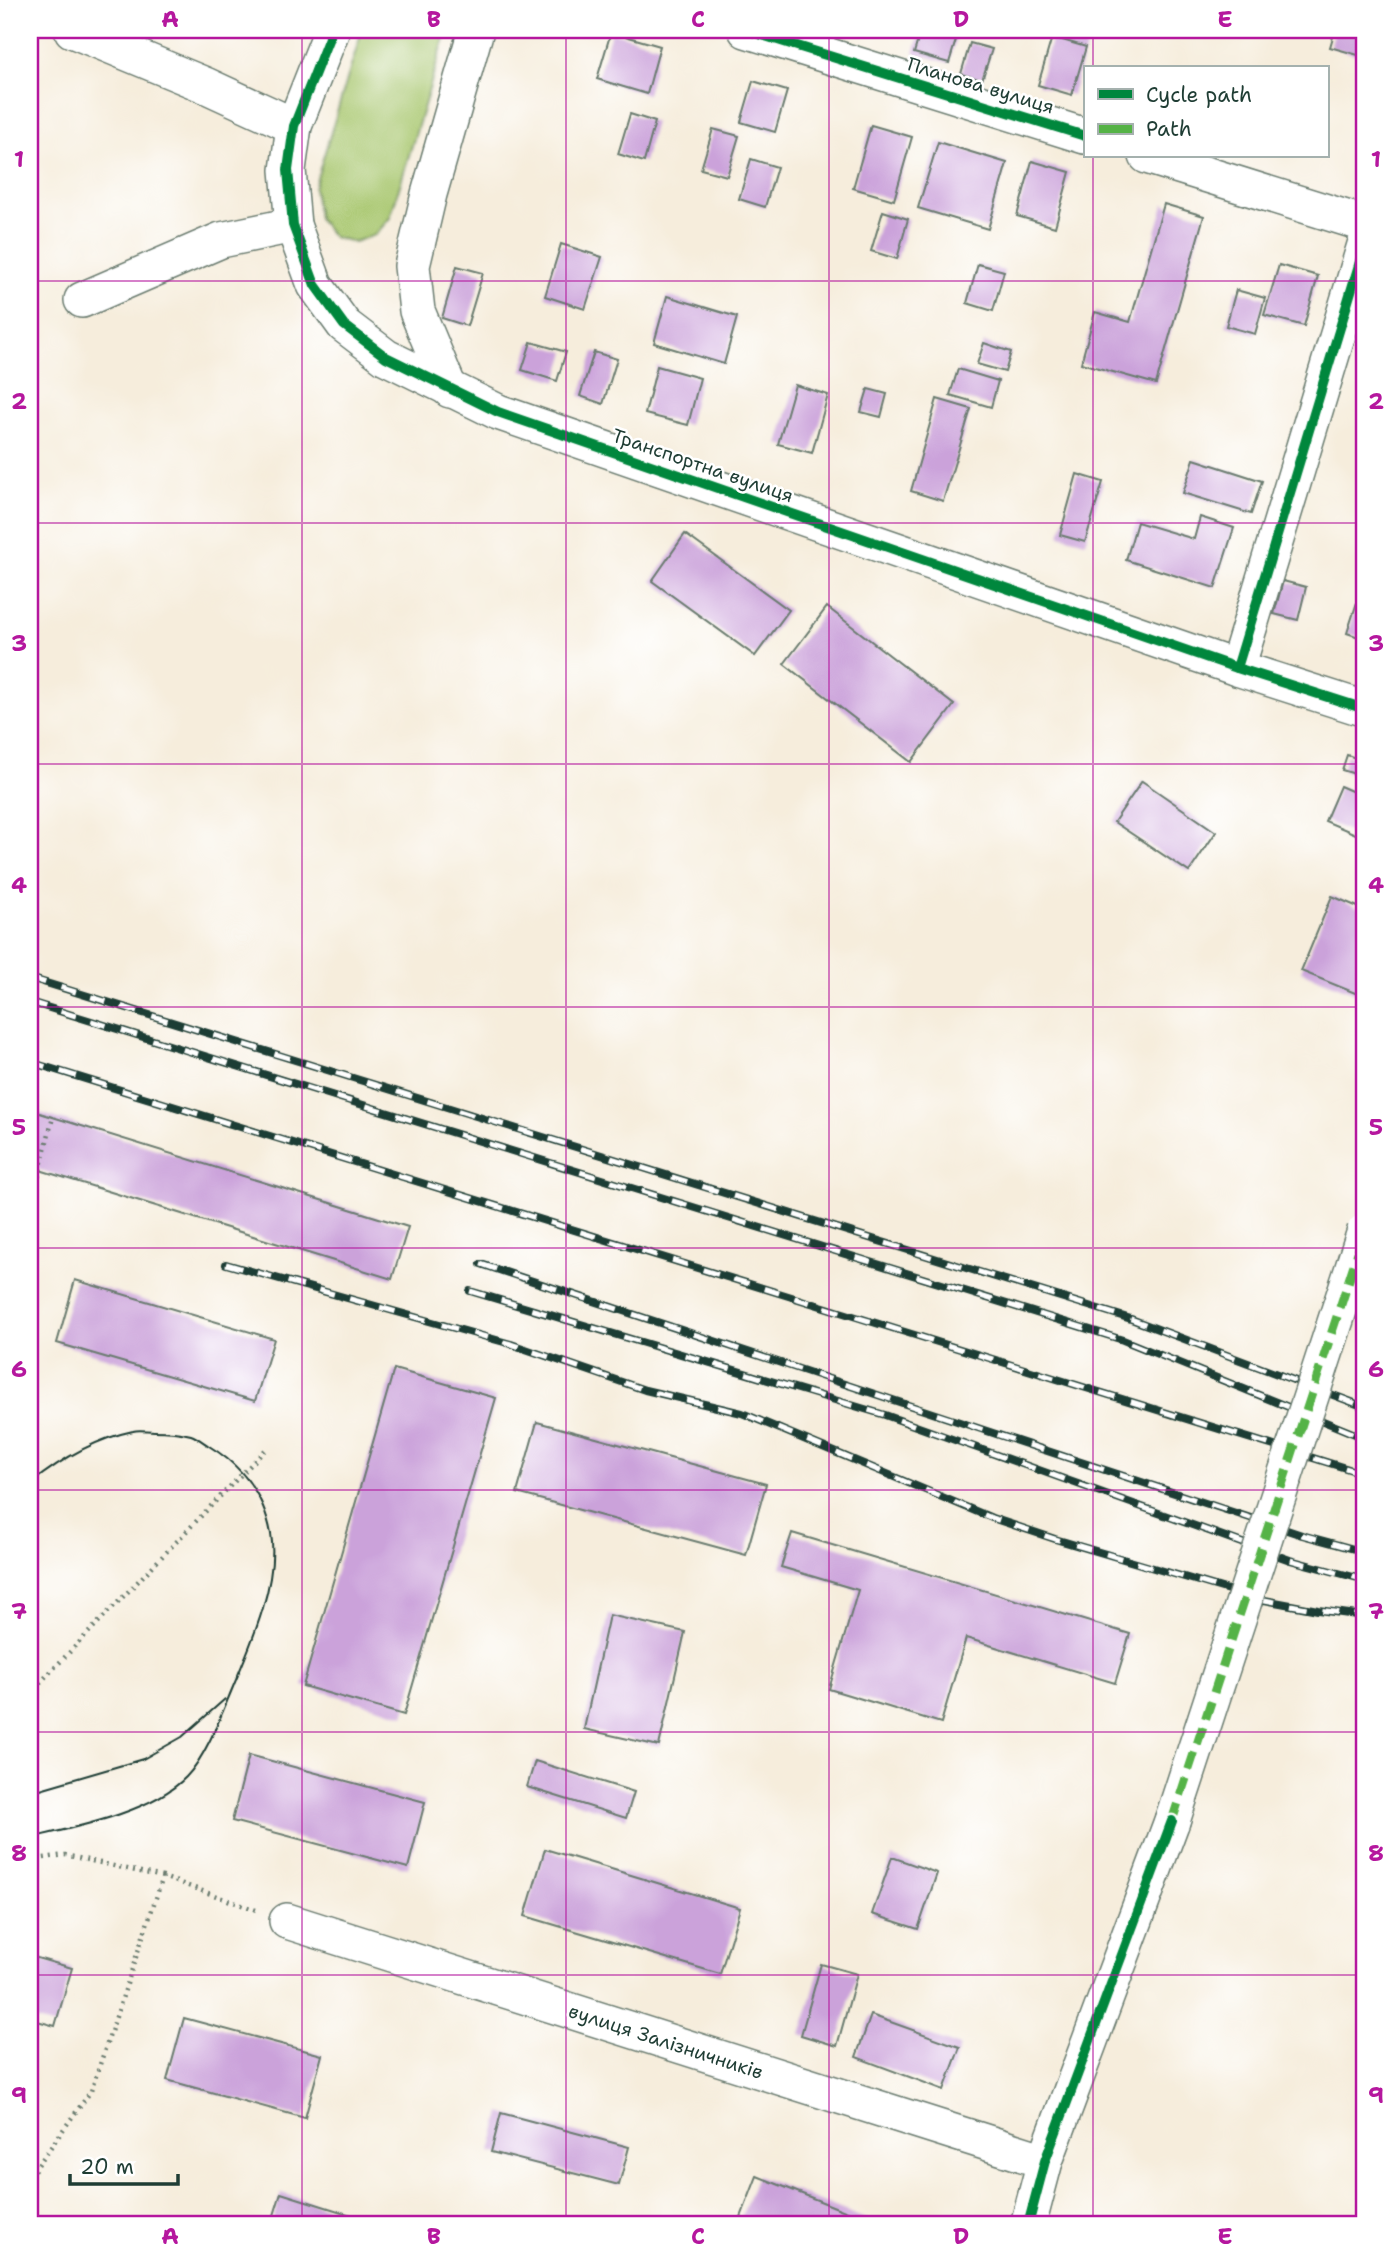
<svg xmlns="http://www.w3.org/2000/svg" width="1395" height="2255" font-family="'Shantell Sans',sans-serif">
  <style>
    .green { fill: #a9c76f; stroke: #648252; stroke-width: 2 }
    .building { fill: #cba2da }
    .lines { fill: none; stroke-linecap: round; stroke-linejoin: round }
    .minor-casing { stroke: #6a7b6f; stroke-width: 38 }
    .path { stroke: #6a7b6f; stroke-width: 4.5; stroke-dasharray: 2 5; stroke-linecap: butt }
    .minor { stroke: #fff; stroke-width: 35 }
    .tram { stroke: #1f3d34; stroke-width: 2 }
    .rail-casing { stroke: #1f3d34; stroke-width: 8 }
    .rail { stroke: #fff; stroke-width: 5; stroke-dasharray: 16; stroke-linecap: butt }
    .minor-bridge-casing { stroke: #6a7b6f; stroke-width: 38; stroke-linecap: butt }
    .minor-bridge { stroke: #fff; stroke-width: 35 }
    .quiet { stroke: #55b346; stroke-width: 9; stroke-dasharray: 18 9; stroke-linecap: butt }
    .cycleway-casing { stroke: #fff; stroke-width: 15 }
    .cycleway { stroke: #00873e; stroke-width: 10 }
    .grid { fill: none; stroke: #b5179e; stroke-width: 2; stroke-opacity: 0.55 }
    .labels { text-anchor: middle; stroke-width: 5; stroke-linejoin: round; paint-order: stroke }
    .street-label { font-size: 19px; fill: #1f3d34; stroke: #fff }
    .neatline { fill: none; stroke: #b5179e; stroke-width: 2.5 }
    .grid-label { font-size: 23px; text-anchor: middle; font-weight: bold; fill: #b5179e }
  </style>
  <rect width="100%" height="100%" fill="#fff"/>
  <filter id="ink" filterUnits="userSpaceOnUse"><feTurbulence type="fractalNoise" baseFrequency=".0143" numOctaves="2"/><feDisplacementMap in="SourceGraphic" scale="14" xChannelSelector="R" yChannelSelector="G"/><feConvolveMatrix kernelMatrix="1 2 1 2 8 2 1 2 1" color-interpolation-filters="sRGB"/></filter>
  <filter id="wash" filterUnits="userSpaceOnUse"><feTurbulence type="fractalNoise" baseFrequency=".00686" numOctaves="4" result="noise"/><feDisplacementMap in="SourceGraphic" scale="28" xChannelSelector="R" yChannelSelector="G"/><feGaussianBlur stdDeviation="1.57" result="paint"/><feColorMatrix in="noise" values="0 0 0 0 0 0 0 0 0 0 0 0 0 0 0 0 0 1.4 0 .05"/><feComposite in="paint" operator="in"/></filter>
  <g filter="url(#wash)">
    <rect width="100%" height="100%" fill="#f6eddc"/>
    <path class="green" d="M362,30H447L390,218L375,235L354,242L333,237L318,218L314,188Z"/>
    <g id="blocks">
      <g class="building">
        <path d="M921,30H959L949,63L914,53Z"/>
        <path d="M1335,30H1365V57L1330,47Z"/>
        <path d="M611,32L660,46L647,94L597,79Z"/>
        <path d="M1052,37L1086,47L1072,95L1038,85Z"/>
        <path d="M970,43L992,49L982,80L961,74Z"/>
        <path d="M753,81L787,91L775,132L741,122Z"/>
        <path d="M630,114L655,122L644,162L618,154Z"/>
        <path d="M871,125L912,137L894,200L853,188Z"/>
        <path d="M713,129L739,136L727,176L701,169Z"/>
        <path d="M938,142L1007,163L988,229L918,208Z"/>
        <path d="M751,159L777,167L765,207L739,199Z"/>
        <path d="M1032,161L1070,172L1055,227L1017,216Z"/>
        <path d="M1164,204L1204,216L1156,384L1081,363L1095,312L1130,322Z"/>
        <path d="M883,211L908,219L897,259L871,251Z"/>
        <path d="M561,244L602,257L585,309L545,296Z"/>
        <path d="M978,264L1004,271L993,311L967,303Z"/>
        <path d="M1279,265L1318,276L1304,326L1264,315Z"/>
        <path d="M457,266L483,273L467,326L442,318Z"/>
        <path d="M1236,290L1265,298L1255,334L1226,326Z"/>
        <path d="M667,296L737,317L724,364L654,343Z"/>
        <path d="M531,342L566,352L557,381L522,370Z"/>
        <path d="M984,343L1011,352L1005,372L977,364Z"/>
        <path d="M594,352L617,359L603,404L580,396Z"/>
        <path d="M657,366L700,378L688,425L645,414Z"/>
        <path d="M958,369L998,381L991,407L950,395Z"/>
        <path d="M795,385L828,395L812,453L778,444Z"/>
        <path d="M868,389L887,394L881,417L861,412Z"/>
        <path d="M937,399L971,409L943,501L911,491Z"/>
        <path d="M1194,459L1262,481L1251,514L1183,493Z"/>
        <path d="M1077,474L1103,482L1085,542L1060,535Z"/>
        <path d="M1200,517L1234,528L1215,588L1126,560L1137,522L1194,539Z"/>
        <path d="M685,534L789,610L755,656L652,581Z"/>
        <path d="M1283,581L1306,587L1298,620L1274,614Z"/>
        <path d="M1363,584L1365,585V639L1347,633Z"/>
        <path d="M827,607L954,705L911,762L784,664Z"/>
        <path d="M1347,755L1365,761V777L1342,770Z"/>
        <path d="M1142,781L1216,832L1189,872L1114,822Z"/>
        <path d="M1340,786L1365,797V838L1325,821Z"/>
        <path d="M1332,896L1365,910V997L1301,971Z"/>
        <path d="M30,1110L408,1227L392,1279L30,1167Z"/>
        <path d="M75,1280L274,1339L255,1401L57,1343Z"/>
        <path d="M394,1369L496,1398L404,1715L303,1686Z"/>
        <path d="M537,1422L766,1484L746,1555L517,1493Z"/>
        <path d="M792,1533L1130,1634L1115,1683L966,1638L941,1723L829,1689L858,1590L781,1567Z"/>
        <path d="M609,1615L685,1632L659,1746L584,1729Z"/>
        <path d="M249,1755L425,1802L408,1868L232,1821Z"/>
        <path d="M535,1761L634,1792L626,1818L527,1787Z"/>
        <path d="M545,1849L740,1908L720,1974L525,1916Z"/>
        <path d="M892,1857L937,1873L918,1929L872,1914Z"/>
        <path d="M30,1956L72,1968L55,2026L30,2019Z"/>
        <path d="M821,1964L857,1974L837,2046L801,2035Z"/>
        <path d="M871,2015L960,2047L944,2090L856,2057Z"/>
        <path d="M184,2018L322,2055L305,2118L167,2080Z"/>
        <path d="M501,2113L629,2147L619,2185L491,2152Z"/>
        <path d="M757,2176L880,2225H738Z"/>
        <path d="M281,2193L383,2225H271Z"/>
      </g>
    </g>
  </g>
  <g filter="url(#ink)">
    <use href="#blocks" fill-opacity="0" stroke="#6a7b6f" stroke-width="2"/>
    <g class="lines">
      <defs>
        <g id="minor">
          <path d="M72,30L205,85L294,126"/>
          <path d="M332,30L294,126L288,170L293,225L315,285L344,325L386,357L498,412L1237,668L1365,709"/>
          <path d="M746,30L1085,136"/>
          <path d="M1147,156L1365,224"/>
          <path d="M82,300L221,240L293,225"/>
          <path d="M450,390L417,311L412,266L429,194L476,30"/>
          <path d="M1237,668L1365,245"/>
          <path d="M287,1921L1045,2161"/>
          <path d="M1028,2225L1045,2161L1172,1821"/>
        </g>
      </defs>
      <use href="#minor" class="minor-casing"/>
      <g class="path">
        <path d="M30,1211L53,1117"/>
        <path d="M30,1693L268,1447"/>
        <path d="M30,1860L65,1855L163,1877"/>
        <path d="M30,2176L91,2091L163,1877L256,1910"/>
      </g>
      <use href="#minor" class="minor"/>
      <g class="tram">
        <path d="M30,1484C60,1460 94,1439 133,1431C139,1429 147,1431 154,1431C166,1431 179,1432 191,1435C197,1437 203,1442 209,1446C242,1466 264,1495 271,1534C279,1581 251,1644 233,1687C222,1713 206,1757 186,1777C152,1812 77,1827 30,1838"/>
        <path d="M30,1792L143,1759L182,1737L225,1699"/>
      </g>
      <defs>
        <g id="rail">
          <path d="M30,978L1131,1319L1365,1407"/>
          <path d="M30,1002L1123,1340L1365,1438"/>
          <path d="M30,1062L1365,1474"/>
          <path d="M226,1264L511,1344L645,1390L742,1413L992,1518L1055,1539L1259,1599L1318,1610L1365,1616"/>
          <path d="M481,1264L1302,1535L1365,1552"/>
          <path d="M470,1291L885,1415L1290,1560L1365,1580"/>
        </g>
      </defs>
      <use href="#rail" class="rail-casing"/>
      <use href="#rail" class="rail"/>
      <defs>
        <path id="minor-bridge" d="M1172,1821L1365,1231"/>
      </defs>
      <use href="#minor-bridge" class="minor-bridge-casing"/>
      <use href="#minor-bridge" class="minor-bridge"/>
      <path class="quiet" d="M1172,1821L1365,1231"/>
      <defs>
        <g id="cycleway">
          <path d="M332,30L294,126L288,170L293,225L315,285L344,325L386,357L498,412L1237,668L1365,709"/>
          <path d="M746,30L1085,136"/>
          <path d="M1237,668L1365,245"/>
          <path d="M1028,2225L1045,2161L1172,1821"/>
        </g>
      </defs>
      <use href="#cycleway" class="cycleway-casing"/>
      <use href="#cycleway" class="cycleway"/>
    </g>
  </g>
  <path class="grid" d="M302,30V2225M566,30V2225M829,30V2225M1093,30V68M1093,156V2225M30,281H1365M30,523H1365M30,764H1365M30,1007H1365M30,1248H1365M30,1490H1365M30,1732H1365M30,1975H1365"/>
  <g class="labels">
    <g class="street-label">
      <text transform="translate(981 85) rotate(17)" y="7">Планова вулиця</text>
      <text transform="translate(703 465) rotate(19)" y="7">Транспортна вулиця</text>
      <text transform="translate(666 2041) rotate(18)" y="7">вулиця Залізничників</text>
    </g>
  </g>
  <rect width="1395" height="2255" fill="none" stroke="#fff" stroke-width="77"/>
  <rect x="1084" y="66" width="245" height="91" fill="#ffffff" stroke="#a5b1ae" stroke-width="2"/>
  <rect x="1098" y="89" width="35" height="10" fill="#00873e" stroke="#a5b1ae" stroke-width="2"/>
  <text x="1146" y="102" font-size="21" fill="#1f3d34">Cycle path</text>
  <rect x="1098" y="124" width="35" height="10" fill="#55b346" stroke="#a5b1ae" stroke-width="2"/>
  <text x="1146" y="136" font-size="21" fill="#1f3d34">Path</text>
  <path d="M70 2174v10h108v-10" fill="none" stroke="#1f3d34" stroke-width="3.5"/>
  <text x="80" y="2174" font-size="21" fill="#1f3d34" stroke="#ffffff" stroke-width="5" paint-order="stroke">20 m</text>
  <rect x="38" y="38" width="1318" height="2178" class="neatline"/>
  <g class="grid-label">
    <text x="170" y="27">A</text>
    <text x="434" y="27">B</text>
    <text x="698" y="27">C</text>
    <text x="961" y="27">D</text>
    <text x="1225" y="27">E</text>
    <text x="19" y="167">1</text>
    <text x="1376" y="167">1</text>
    <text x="19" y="409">2</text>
    <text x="1376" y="409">2</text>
    <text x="19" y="651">3</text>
    <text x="1376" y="651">3</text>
    <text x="19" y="893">4</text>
    <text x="1376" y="893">4</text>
    <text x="19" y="1135">5</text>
    <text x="1376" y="1135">5</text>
    <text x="19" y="1377">6</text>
    <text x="1376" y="1377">6</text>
    <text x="19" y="1619">7</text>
    <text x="1376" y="1619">7</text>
    <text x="19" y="1861">8</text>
    <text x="1376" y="1861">8</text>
    <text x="19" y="2103">9</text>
    <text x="1376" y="2103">9</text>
    <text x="170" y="2244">A</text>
    <text x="434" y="2244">B</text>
    <text x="698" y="2244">C</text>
    <text x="961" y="2244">D</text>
    <text x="1225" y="2244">E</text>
  </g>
</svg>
